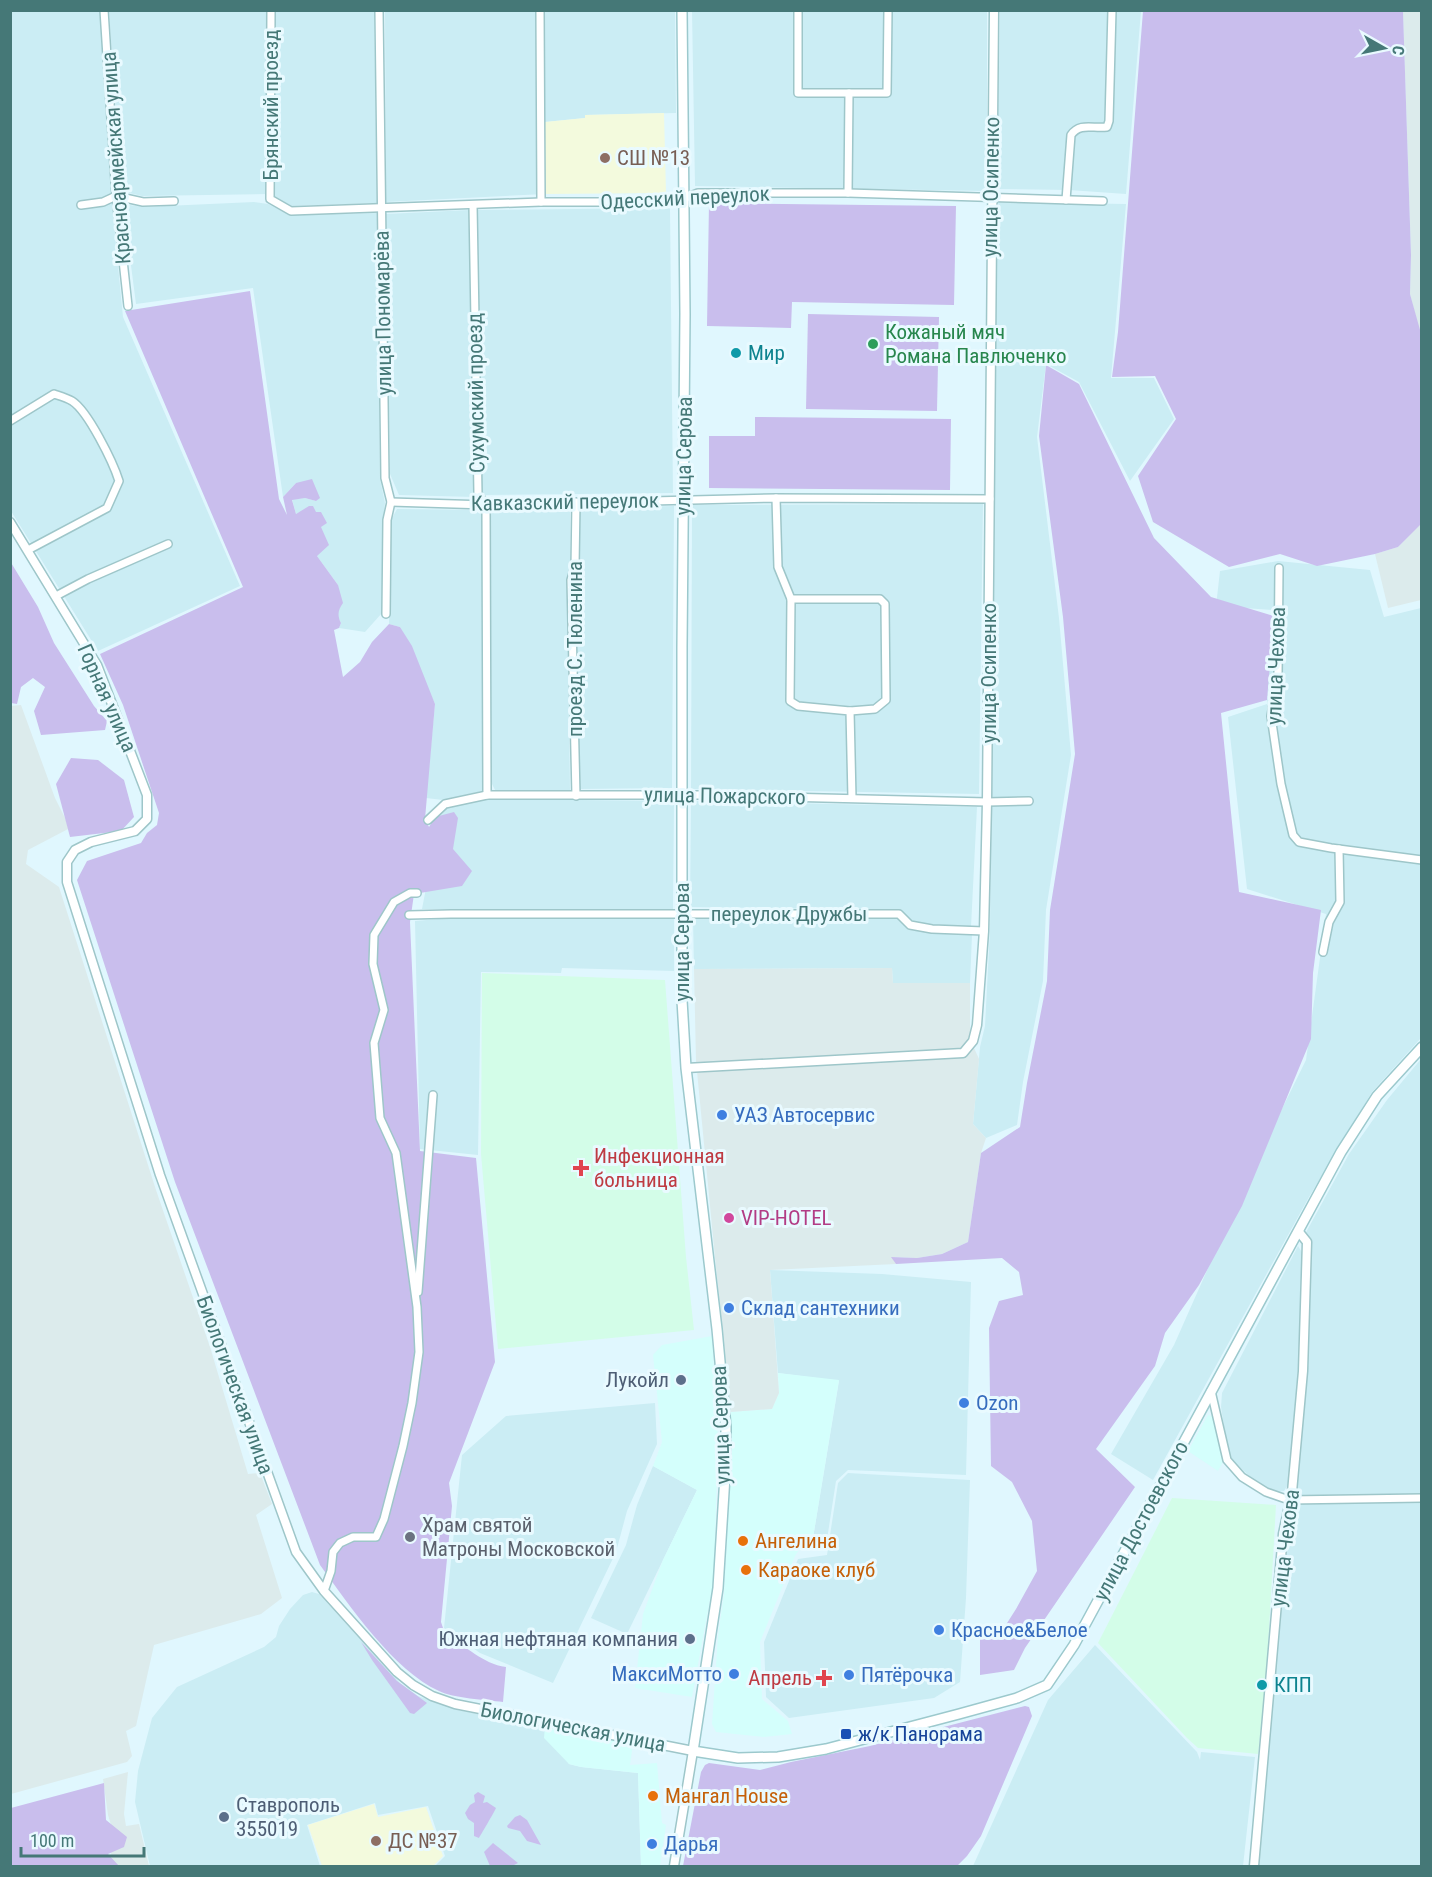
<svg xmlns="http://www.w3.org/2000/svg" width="1432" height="1877" font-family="'Roboto Condensed',sans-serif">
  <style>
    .residential { fill: #cbedf4 }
    .commercial { fill: #d4fffc }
    .industrial { fill: #dcebec }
    .education { fill: #f3fadd }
    .medical { fill: #d3fde8 }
    .green { fill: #c9beed }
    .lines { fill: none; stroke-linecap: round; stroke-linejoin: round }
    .minor-casing { stroke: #9ec6c9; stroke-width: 10 }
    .tertiary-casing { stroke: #9ec6c9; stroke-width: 11 }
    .secondary-casing { stroke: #9cc9cd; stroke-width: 12 }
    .minor { stroke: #fff; stroke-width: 7 }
    .tertiary { stroke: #fff; stroke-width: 8 }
    .secondary { stroke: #fff; stroke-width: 9 }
    .education-dot { fill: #8d6e63; stroke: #e9faff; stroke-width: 2 }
    .leisure-dot { fill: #2e9e5b; stroke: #e9faff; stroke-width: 2 }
    .culture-dot { fill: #0f9aa8; stroke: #e9faff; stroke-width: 2 }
    .shop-dot { fill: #3f7fe0; stroke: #e9faff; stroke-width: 2 }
    .health-dot { fill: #e0444e; stroke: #e9faff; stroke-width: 2 }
    .hotel-dot { fill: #d1479c; stroke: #e9faff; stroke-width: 2 }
    .service-dot { fill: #5c6f8a; stroke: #e9faff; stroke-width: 2 }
    .worship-dot { fill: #6b7280; stroke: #e9faff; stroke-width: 2 }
    .food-dot { fill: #e8710a; stroke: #e9faff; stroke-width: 2 }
    .transit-dot { fill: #1a4fb4; stroke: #e9faff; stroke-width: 2 }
    .labels { text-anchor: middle; stroke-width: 6; stroke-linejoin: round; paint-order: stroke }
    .street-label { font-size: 21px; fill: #457877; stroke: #e9faff }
    .education-label { font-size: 21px; fill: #785e54; stroke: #e9faff; text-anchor: start }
    .leisure-label { font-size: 21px; fill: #27864d; stroke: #e9faff; text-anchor: start }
    .culture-label { font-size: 21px; fill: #0d838f; stroke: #e9faff; text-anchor: start }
    .shop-label { font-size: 21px; fill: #366cbe; stroke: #e9faff; text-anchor: start }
    .health-label { font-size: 21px; fill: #be3a42; stroke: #e9faff; text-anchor: start }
    .hotel-label { font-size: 21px; fill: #b23c85; stroke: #e9faff; text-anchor: start }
    .service-label { font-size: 21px; fill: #4e5e75; stroke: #e9faff; text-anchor: end }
    .worship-label { font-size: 21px; fill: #5b616d; stroke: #e9faff; text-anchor: start }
    .food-label { font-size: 21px; fill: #c56008; stroke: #e9faff; text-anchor: start }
    .transit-label { font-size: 21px; fill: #164399; stroke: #e9faff; text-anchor: start }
  </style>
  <rect width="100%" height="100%" fill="#e0f7fe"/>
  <g class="residential">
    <path d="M11,11H100L112,204L123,317L240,586L98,651L11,511Z"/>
    <path d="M109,11H374L377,203L292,206L268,194L142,196L121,191Z"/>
    <path d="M385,11H675L676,113L585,115V118L545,122V194L386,202Z"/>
    <path d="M692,11H987V191L695,186Z"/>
    <path d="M1000,11H1141L1126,194L1069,190L997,189Z"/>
    <path d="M254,202L268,204L290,215L377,213L380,479L385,503L383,520L382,613L365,632L339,628L341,623L338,617V585L317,556L321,527L316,513L300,512L296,514L292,499L305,498L316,501L296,483L283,497L253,288L136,304L123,204L143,207Z"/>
    <path d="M996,202L1126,204L1111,378H1154L1174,419L1130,481L1079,382L1046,364L1037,437L1059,618L1071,755L1046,910L1043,981L1023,1082L1017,1125L986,1138L973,1124L980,1047L985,1026L990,929Z"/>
    <path d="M670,208L673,493L483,495L480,492L477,210Z"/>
    <path d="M469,210L474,497L399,495L390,474L386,214Z"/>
    <path d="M983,504L979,794L691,789L692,505Z"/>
    <path d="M674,506L672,788L579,789L575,581L579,566V508Z"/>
    <path d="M397,509L482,510V791L443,800L426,798L435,704L400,627L389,624L391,520Z"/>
    <path d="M570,509V566L567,580L570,790H495L491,782L490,510Z"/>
    <path d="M1278,561L1370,570L1384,617L1421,608V1038L1372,1092L1309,1197L1153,1480L1111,1454L1174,1345L1248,1178L1306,1060L1326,914L1247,889L1228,717L1267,704L1273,610L1216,606L1220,571Z"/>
    <path d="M488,799L674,801L673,909H422L430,867L436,813L447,807Z"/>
    <path d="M691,801L977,807L971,927L932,925L911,922L900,910L690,907Z"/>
    <path d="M451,918H674V971L562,968L561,973L481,972L478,1155L420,1149L415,921Z"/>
    <path d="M693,918H899L910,930L972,935L970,983H893L892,968L694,969Z"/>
    <path d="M1421,1059V1497L1296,1496L1307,1371L1309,1242L1304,1236L1349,1154L1387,1100Z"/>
    <path d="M1298,1246L1303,1254L1300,1343L1289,1483L1284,1491L1276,1492L1256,1482L1235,1463L1228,1454L1221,1407L1222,1393Z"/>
    <path d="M770,1270L882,1274L971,1282L966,1475L848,1470L836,1481L826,1546L812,1544L839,1381L778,1373Z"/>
    <path d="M655,1403L657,1444L627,1511L616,1552L553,1683L480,1653L444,1628L462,1455L506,1416Z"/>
    <path d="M653,1466L697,1490L627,1634L591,1618L626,1545L637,1505Z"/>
    <path d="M848,1473L970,1480L966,1598L960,1682L934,1698L789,1718L766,1697L764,1642L798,1559L827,1555L838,1483Z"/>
    <path d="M1421,1502V1866H1259L1288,1521L1291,1507L1296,1503H1304Z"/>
    <path d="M312,1592L319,1594L382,1663L400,1683L418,1696L457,1710L545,1726L569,1764L581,1767L638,1773L641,1866H435L445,1856L428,1806L378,1815L375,1803L307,1825L320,1866H150L135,1802L138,1771L152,1718L177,1687L264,1647L276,1637L279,1626L290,1609L303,1595Z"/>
    <path d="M1095,1645L1197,1752L1200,1760L1201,1752L1255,1757L1243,1866H973L1048,1700Z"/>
  </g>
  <g class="commercial">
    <path d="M712,1336L718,1436L714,1578L692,1697L635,1688L643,1614L663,1560L697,1490L653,1466L662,1442L653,1355L662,1345Z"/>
    <path d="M778,1373L839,1380L812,1544H803L795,1556L760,1642L762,1699L788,1721L792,1734L764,1737L716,1732L712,1724L718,1636L724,1593L732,1455L730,1412L772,1409L779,1393Z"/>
    <path d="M1208,1415L1214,1417L1223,1462L1218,1471L1188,1451Z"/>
    <path d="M545,1726L633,1743L630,1765L657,1763L662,1823L666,1825L660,1866H641L638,1773L581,1767L569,1764L544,1738Z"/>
  </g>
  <g class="industrial">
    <path d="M1403,11H1421V337L1410,294L1411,255Z"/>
    <path d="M1421,523V600L1388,608L1375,554L1398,547Z"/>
    <path d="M21,705L55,798L70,828L28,850L26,864L59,887L156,1190L210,1347L248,1474L260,1473L272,1504L256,1515L282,1598L261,1614L154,1645L136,1726L126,1731L132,1756L127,1762L11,1794L10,706Z"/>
    <path d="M892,968L893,983H970V1039L979,1059L973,1124L986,1138L981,1153L968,1242L942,1254L917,1258L892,1257L896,1264L770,1270L779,1393L772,1409L730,1412L696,1061L694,969Z"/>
    <path d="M128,1772L124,1814L126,1826L139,1824L149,1866H116L112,1865L111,1851L118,1848L108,1815L103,1779Z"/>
  </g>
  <g class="education">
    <path d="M664,113L666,193L545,194V122L585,118V115Z"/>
    <path d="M374,1804L378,1817L426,1807L443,1856L433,1866H322L308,1825Z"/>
  </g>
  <g class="medical">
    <path d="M482,973L665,980L686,1257L694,1330L498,1349L481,1154Z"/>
    <path d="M1172,1498L1276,1505L1266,1683L1258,1754L1198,1748L1187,1738L1098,1643Z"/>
  </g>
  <g class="green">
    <path d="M1143,11H1403L1411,255L1410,294L1422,337V523L1398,547L1375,554L1317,566L1280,554L1229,567L1153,522L1138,476L1176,419L1155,376L1112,377L1118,332Z"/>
    <path d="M709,203L956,206L954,305L792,302L791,328L707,326Z"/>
    <path d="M250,291L279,499L287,515L283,497L296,483L312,479L320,498L316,501L305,498L292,500L296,514L309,506H313L316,512H321L327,523L321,527L329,545L317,556L338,585L343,603C338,610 337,615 341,623L339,628L334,630L343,677L360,662L372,642L389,624L400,627L412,646L435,704L425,819L429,827L435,817L454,812L458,818L453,849L472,871L462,886L414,894L410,922L420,1151L476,1158L495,1362L449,1483L452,1506L441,1622L446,1637C467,1645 482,1664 506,1667L503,1702C486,1700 453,1698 439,1691C394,1671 349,1605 320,1565L175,1182L77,880L87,861L141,843L147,833L157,825L159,813L123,705L100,654L243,587L125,311Z"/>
    <path d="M808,314L939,317L937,411L806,409Z"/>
    <path d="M1046,365L1079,384L1154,538L1211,597L1274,616L1267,700L1221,713L1239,892L1321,910L1313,973L1311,1039L1242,1206L1199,1285L1165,1333L1155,1366L1096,1449L1135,1487L1025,1648L1014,1670L980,1675V1635L1002,1631L1016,1609L1037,1571L1032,1521L1012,1482L991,1466L989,1328L999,1301L1023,1295L1019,1272L1002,1258L896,1264L891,1257L917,1258L942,1254L968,1242L981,1153L1020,1127L1027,1083L1047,981L1050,910L1075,754L1063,617L1039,436Z"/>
    <path d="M755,417L951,419L950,490L709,488V436H755Z"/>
    <path d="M10,561L38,607L54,643L94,706L107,721L105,730L41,735L34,711L45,687L33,678L21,687L17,704L11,703Z"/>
    <path d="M71,758L98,760L124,780L134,817L121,831L70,837L56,784Z"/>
    <path d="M361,1642L397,1681L427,1703L414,1714L410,1713L372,1660Z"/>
    <path d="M1025,1706L1029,1707L1032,1716L981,1836L967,1856L957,1866H683L701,1772L705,1765L709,1763L760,1770L791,1762L870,1746Z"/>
    <path d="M104,1783L106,1820L127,1837L124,1847L108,1854L119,1866H11V1808Z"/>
    <path d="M478,1792L485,1796L483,1803L487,1802L496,1808C495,1811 480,1836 479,1838L474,1836V1823L468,1819L465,1813L470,1805L475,1802L474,1795Z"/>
    <path d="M520,1815L527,1820L541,1845L527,1841L520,1831L508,1828L507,1826L515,1817Z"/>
    <path d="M493,1843L518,1863L512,1866H490L484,1852Z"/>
  </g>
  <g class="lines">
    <defs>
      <g id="minor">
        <path d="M104,10L116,196L128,306"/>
        <path d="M271,10L270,199L291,211L541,202H676L698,193H848L1103,201"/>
        <path d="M379,10L385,478L391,502L387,520L386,614"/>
        <path d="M540,10L541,202"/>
        <path d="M798,10V93H849L848,193"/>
        <path d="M849,93H887L888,10"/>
        <path d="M1066,200L1071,135C1080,122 1093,129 1107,127L1109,121L1112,10"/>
        <path d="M81,205L103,202L116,196L143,202L174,201"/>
        <path d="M473,205L478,494L486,505L487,795"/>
        <path d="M10,421L54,394C60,396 67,398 72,401C88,411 113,462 119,481L107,508L28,550"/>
        <path d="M776,498L778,567L791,599L790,701L798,706L850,711L852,798"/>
        <path d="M391,502L486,505L776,498L990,499"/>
        <path d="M1279,568L1278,676L1271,716L1281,784L1293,835L1299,842L1331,848L1422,860"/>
        <path d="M56,596L88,579L168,544"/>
        <path d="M791,599H880L885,604L886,700L875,709L850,711"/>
        <path d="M576,796L571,580L575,567L576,502"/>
        <path d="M428,820L445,804L487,795H701L987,802L1029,801"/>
        <path d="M409,915L451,914H899L910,925L932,929L984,931"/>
        <path d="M1323,952L1329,922L1340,902L1339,849"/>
        <path d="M418,1292L433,1095"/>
        <path d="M1211,1391L1227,1460L1242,1477L1266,1492L1289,1500L1422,1498"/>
        <path d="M324,1591L331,1571L333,1552L340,1543L353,1537H376L384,1519L403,1446L412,1403L419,1352L417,1307L396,1153L380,1118L374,1043L384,1010L373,964L374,935L394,902L410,893H417"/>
      </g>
      <g id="tertiary">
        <path d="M10,522L97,665L147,795V819L135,831L91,842L75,850L67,862V882L160,1175L296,1552L324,1591L397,1672L413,1685L432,1696L455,1704L693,1751L674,1866"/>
        <path d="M686,1068L963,1053L973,1041L977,1025L984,931L987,802L994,10"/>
        <path d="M1254,1866L1283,1534L1292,1492L1303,1371L1307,1242L1299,1232"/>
      </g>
      <path id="secondary" d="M682,10L685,314L682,647V1000L686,1068L717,1329L726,1427V1460L718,1588L693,1751L738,1758L778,1757L826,1749L959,1714L1017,1698L1047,1685L1074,1645L1341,1152L1377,1096L1422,1047"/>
    </defs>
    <use href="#minor" class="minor-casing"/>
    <use href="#tertiary" class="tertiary-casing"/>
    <use href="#secondary" class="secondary-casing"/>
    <use href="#minor" class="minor"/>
    <use href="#tertiary" class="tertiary"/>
    <use href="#secondary" class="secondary"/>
  </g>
  <g class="education-dot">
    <circle cx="605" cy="158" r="6"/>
    <circle cx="376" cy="1841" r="6"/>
  </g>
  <circle class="leisure-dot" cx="873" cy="344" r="6"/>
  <g class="culture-dot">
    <circle cx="736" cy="353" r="6"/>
    <circle cx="1262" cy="1685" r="6"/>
  </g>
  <g class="shop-dot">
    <circle cx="722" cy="1115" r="6"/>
    <circle cx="729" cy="1308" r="6"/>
    <circle cx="964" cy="1403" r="6"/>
    <circle cx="939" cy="1630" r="6"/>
    <circle cx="734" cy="1674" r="6"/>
    <circle cx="849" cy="1675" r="6"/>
    <circle cx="652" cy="1844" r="6"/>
  </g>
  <g class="health-dot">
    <path d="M578 1159h6v6h6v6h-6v6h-6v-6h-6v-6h6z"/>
    <path d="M821 1669h6v6h6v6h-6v6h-6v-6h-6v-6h6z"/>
  </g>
  <circle class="hotel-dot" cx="729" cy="1218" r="6"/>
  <g class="service-dot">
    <circle cx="681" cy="1380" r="6"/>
    <circle cx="690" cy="1639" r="6"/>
    <circle cx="224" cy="1817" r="6"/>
  </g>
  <circle class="worship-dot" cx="410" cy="1537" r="6"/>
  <g class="food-dot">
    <circle cx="743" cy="1541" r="6"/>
    <circle cx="746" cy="1570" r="6"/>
    <circle cx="653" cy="1796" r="6"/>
  </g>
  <rect class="transit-dot" x="840" y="1728" width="12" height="12" rx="3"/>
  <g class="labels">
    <g class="street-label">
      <text transform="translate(271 105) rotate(-90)" y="7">Брянский проезд</text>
      <text transform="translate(116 158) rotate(-94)" y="7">Красноармейская улица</text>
      <text transform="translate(991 187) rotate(-89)" y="7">улица Осипенко</text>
      <text transform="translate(685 198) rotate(-3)" y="7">Одесский переулок</text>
      <text transform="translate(383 313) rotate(-91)" y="7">улица Пономарёва</text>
      <text transform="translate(476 393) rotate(-91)" y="7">Сухумский проезд</text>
      <text transform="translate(684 456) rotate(-89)" y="7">улица Серова</text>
      <text transform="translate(565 502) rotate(-1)" y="7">Кавказский переулок</text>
      <text transform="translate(575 649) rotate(-90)" y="7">проезд С. Тюленина</text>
      <text transform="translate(1276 666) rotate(-88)" y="7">улица Чехова</text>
      <text transform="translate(989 673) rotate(-90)" y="7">улица Осипенко</text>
      <text transform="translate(107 698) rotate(66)" y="7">Горная улица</text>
      <text transform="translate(725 796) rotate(1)" y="7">улица Пожарского</text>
      <text x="789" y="921">переулок Дружбы</text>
      <text transform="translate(682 942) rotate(-90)" y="7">улица Серова</text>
      <text transform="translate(235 1385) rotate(70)" y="7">Биологическая улица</text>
      <text transform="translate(721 1425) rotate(-92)" y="7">улица Серова</text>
      <text transform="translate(1141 1521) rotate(-62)" y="7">улица Достоевского</text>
      <text transform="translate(1285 1548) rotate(-83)" y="7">улица Чехова</text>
      <text transform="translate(573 1727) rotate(11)" y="7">Биологическая улица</text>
    </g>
    <g class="education-label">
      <text x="617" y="165">СШ №13</text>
      <text x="388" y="1848">ДС №37</text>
    </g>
    <g class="leisure-label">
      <text x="885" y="339">Кожаный мяч<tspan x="885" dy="24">Романа Павлюченко</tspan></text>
    </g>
    <g class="culture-label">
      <text x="748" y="360">Мир</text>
      <text x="1274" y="1692">КПП</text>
    </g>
    <g class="shop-label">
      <text x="734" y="1122">УАЗ Автосервис</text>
      <text x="741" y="1315">Склад сантехники</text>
      <text x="976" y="1410">Ozon</text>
      <text x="951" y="1637">Красное&amp;Белое</text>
      <text x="722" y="1681" text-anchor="end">МаксиМотто</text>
      <text x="861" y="1682">Пятёрочка</text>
      <text x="664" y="1851">Дарья</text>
    </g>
    <g class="health-label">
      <text x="594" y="1163">Инфекционная<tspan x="594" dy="24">больница</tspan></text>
      <text x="812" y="1685" text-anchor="end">Апрель</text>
    </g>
    <g class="hotel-label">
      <text x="741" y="1225">VIP-HOTEL</text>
    </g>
    <g class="service-label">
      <text x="669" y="1387">Лукойл</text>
      <text x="678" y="1646">Южная нефтяная компания</text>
      <text x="236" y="1812" text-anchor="start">Ставрополь<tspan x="236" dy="24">355019</tspan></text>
    </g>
    <g class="worship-label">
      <text x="422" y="1532">Храм святой<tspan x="422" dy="24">Матроны Московской</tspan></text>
    </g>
    <g class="food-label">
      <text x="755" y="1548">Ангелина</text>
      <text x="758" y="1577">Караоке клуб</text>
      <text x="665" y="1803">Мангал House</text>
    </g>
    <g class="transit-label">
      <text x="858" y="1741">ж/к Панорама</text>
    </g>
  </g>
  <rect width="1432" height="1877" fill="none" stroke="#457877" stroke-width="24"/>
  <g transform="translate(1384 48) rotate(99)" stroke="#e9faff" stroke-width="4.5" paint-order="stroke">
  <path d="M0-4.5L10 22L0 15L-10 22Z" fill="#457877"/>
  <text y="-9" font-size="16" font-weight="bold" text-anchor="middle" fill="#457877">С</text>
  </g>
  <path d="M21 1847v9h123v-9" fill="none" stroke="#457877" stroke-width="3"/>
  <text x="30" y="1847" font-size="18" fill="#457877" stroke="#e9faff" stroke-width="4.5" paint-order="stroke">100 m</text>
</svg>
